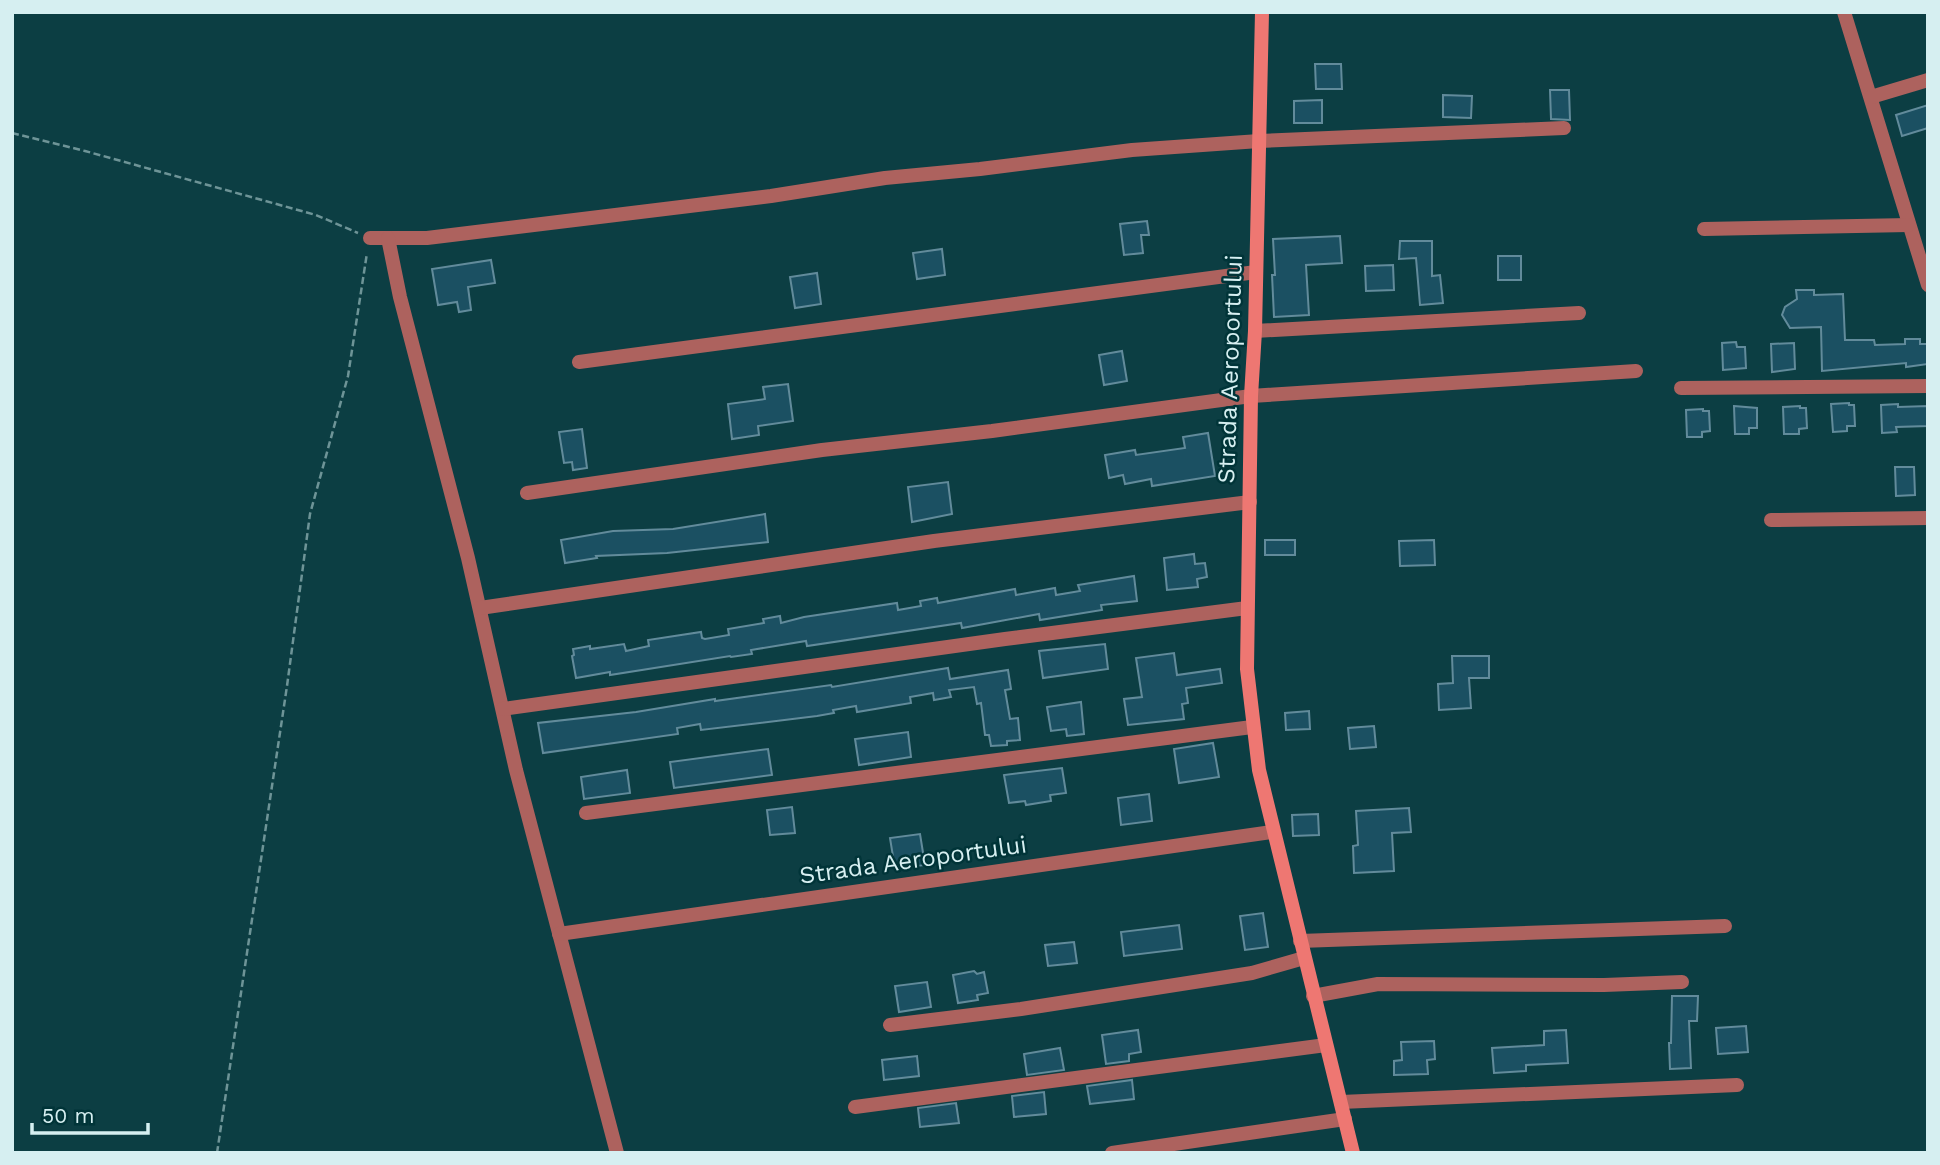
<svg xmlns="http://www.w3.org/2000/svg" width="1940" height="1165" font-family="'Work Sans',sans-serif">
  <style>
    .building { fill: #1b5062; stroke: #628b9b; stroke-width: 2 }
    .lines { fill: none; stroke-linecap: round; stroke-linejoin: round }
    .path { stroke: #6e9497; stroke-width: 2.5; stroke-dasharray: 7 3.5; stroke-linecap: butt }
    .street { stroke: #ad625e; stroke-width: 14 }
    .secondary { stroke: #ee7772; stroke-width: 14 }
    .labels { text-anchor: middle; stroke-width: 5; stroke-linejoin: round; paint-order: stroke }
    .street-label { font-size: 24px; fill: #d6eff1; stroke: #003438 }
  </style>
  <rect width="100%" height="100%" fill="#0c3e43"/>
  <g class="building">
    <path d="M1315,64H1341L1342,89H1316Z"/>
    <path d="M1550,90H1569L1570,120L1551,119Z"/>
    <path d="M1443,95L1472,96L1471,118L1443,117Z"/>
    <path d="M1322,100V123H1294V101Z"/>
    <path d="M1928,105V128L1902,136L1896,115Z"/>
    <path d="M1147,221L1149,235H1141L1143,253L1124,255L1120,224Z"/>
    <path d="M1340,236L1342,263L1306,265L1309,315L1274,317L1272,275H1275L1273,239Z"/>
    <path d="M1400,241H1432V276L1440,275L1443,303L1420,305L1416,258L1399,259Z"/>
    <path d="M942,249L945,275L917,279L913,253Z"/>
    <rect x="1498" y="256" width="23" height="24"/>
    <path d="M491,260L495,283L468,287L471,310L459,312L457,302L438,305L432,269Z"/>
    <path d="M1393,265L1394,290L1366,291L1365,266Z"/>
    <path d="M817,273L821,304L795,308L790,277Z"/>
    <path d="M1796,290H1814V295L1843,294L1845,340H1874L1875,345L1905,344V339H1920V344H1928V364L1906,367V363L1822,371L1821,327L1790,328L1782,315L1785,307L1797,299Z"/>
    <path d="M1736,342L1737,347H1745L1746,368L1723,370L1722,343Z"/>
    <path d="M1794,343L1795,369L1772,372L1771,344Z"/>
    <path d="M1122,351L1127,381L1104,385L1099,355Z"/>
    <path d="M788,384L793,421L758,426L759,435L732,439L728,404L765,399L763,387Z"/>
    <path d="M1849,403V405H1854L1855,426H1847V431L1833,432L1831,404Z"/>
    <path d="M1898,404V407L1928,406V426L1896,427L1897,432L1882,433L1881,405Z"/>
    <path d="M1734,406L1757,408V428H1749V434H1735Z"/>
    <path d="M1800,406V408H1806L1807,428L1799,429V434H1784L1783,407Z"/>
    <path d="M1703,409V411H1709L1710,431L1702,432V437H1687L1686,410Z"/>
    <path d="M582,429L587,468L573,470L572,462L564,463L559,432Z"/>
    <path d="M1208,433L1215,476L1152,486L1151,479L1125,484L1123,475L1109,478L1105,455L1135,450L1136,455L1185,448L1183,437Z"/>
    <path d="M1895,467H1914L1915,495L1896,496Z"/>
    <path d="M948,482L952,514L912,522L908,487Z"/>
    <path d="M765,514L768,542L667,553L596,556L597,558L565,563L561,540L613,531L673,529Z"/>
    <rect x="1265" y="540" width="30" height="15"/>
    <path d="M1434,540L1435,565L1400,566L1399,541Z"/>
    <path d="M1194,554L1195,564L1205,563L1207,577L1197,579L1198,587L1167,590L1164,558Z"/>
    <path d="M1134,576L1137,601L1101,605L1102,610L1040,620L1039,614L962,628L961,623L807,646L806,641L751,650L752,654L731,657L730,656L610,675V672L576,678L572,656L574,655L573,649L590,646V649L624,644L626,651L649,646L648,640L701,632L702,638L705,639L729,635L728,629L764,623L763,619L780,616L781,623L804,617L897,603L898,610L921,606L920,601L937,598L938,603L1015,589L1016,595L1055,588L1056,595L1080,591L1078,585Z"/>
    <path d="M1105,644L1108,669L1043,678L1039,651Z"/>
    <path d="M1174,653L1177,675L1220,669L1222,683L1186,688L1188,703L1182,704L1184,719L1128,725L1124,699L1142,697L1136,658Z"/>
    <path d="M1452,656H1489V678H1469L1471,708L1439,710L1438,684L1453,683Z"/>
    <path d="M948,668L950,679L1008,670L1011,689L1005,690L1010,719L1018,718L1020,740L1007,741V745L991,746L989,735H985L981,703L977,704L974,687L949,690L951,697L934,700L933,693L910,697L911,703L857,712L856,706L833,710L834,713L817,716L701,730L700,724L677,728L678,734L543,753L538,723L636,712L715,699V701L831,685L832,687Z"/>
    <path d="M1081,702L1084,734L1067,736L1066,729L1051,731L1047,707Z"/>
    <path d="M1309,711L1310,729L1286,730L1285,713Z"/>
    <path d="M1374,726L1376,747L1350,749L1348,728Z"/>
    <path d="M908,732L911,757L859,765L855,739Z"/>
    <path d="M1213,743L1219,777L1179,783L1174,749Z"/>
    <path d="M768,749L772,775L674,788L670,762Z"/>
    <path d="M1062,768L1066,793L1050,795L1051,801L1026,805L1025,801L1009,803L1004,775Z"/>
    <path d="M627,770L630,793L584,799L581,777Z"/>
    <path d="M1149,794L1152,821L1121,825L1118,798Z"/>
    <path d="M792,807L795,833L770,835L767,810Z"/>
    <path d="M1409,808L1411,832L1392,833L1394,871L1354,873L1353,846L1358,845L1356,811Z"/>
    <path d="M1318,814L1319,835L1293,836L1292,815Z"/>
    <path d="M920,834L925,865L895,869L890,838Z"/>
    <path d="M1263,913L1268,947L1245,950L1240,916Z"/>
    <path d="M1179,925L1182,949L1124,956L1121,932Z"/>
    <path d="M1074,942L1077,963L1048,966L1045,945Z"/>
    <path d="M974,971L977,974L984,972L988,993L977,995L978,1000L958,1003L953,975Z"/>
    <path d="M927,982L931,1007L899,1012L895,986Z"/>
    <path d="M1672,996H1698L1697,1021H1689L1691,1068L1670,1069L1669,1043H1671Z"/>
    <path d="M1746,1026L1748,1052L1718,1054L1716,1028Z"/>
    <path d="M1138,1030L1141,1052L1129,1054V1061L1106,1064L1102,1035Z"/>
    <path d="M1566,1030L1568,1063L1526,1065V1071L1494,1073L1492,1048L1544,1045V1031Z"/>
    <path d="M1434,1041L1435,1059L1427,1060L1428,1074L1394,1075V1061L1402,1060L1401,1042Z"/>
    <path d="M1060,1048L1064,1070L1027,1075L1024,1054Z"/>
    <path d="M917,1056L919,1076L884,1080L882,1060Z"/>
    <path d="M1132,1080L1134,1099L1090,1104L1087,1086Z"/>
    <path d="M1044,1092L1046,1114L1014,1117L1012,1096Z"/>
    <path d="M956,1103L959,1123L920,1127L918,1108Z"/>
  </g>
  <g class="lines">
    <g class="path">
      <path d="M12,133L85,151L316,215L358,233"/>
      <path d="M217,1153L287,686L310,514L348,376L367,253"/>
    </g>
    <g class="street">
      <path d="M1844,12L1928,285"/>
      <path d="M1871,97L1928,80"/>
      <path d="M1704,229L1909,225"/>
      <path d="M370,238H427L771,196L885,178L980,169L1132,150L1259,141L1564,128"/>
      <path d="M388,238L400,297L468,558L516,770L617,1153"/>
      <path d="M1255,331L1579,313"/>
      <path d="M579,362L1256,272"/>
      <path d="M1681,388L1928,386"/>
      <path d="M527,493L822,450L992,431L1251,396L1636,371"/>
      <path d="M1771,520L1928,518"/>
      <path d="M480,608L934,541L1250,502"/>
      <path d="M503,709L1005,639L1247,608"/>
      <path d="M586,813L1252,727"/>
      <path d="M559,934L1272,832"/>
      <path d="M1300,941L1725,926"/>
      <path d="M1313,996L1378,984L1604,985L1682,982"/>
      <path d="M890,1025L1021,1009L1252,973L1304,958"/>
      <path d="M1341,1102L1737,1085"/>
      <path d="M855,1107L1326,1045"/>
      <path d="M1112,1153L1345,1119"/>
    </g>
    <path class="secondary" d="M1262,12L1255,331L1251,396L1247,669L1259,770L1353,1153"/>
  </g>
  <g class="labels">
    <g class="street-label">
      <text transform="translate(1230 369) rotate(-88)" y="8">Strada Aeroportului</text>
      <text transform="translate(913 860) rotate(-8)" y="8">Strada Aeroportului</text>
    </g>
  </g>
  <rect width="1940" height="1165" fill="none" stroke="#d6eff1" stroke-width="28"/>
  <path d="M32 1123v10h116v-10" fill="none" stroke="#d6eff1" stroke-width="3.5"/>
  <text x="42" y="1123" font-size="21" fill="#d6eff1" stroke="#003438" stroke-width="5" paint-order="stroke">50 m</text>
</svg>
